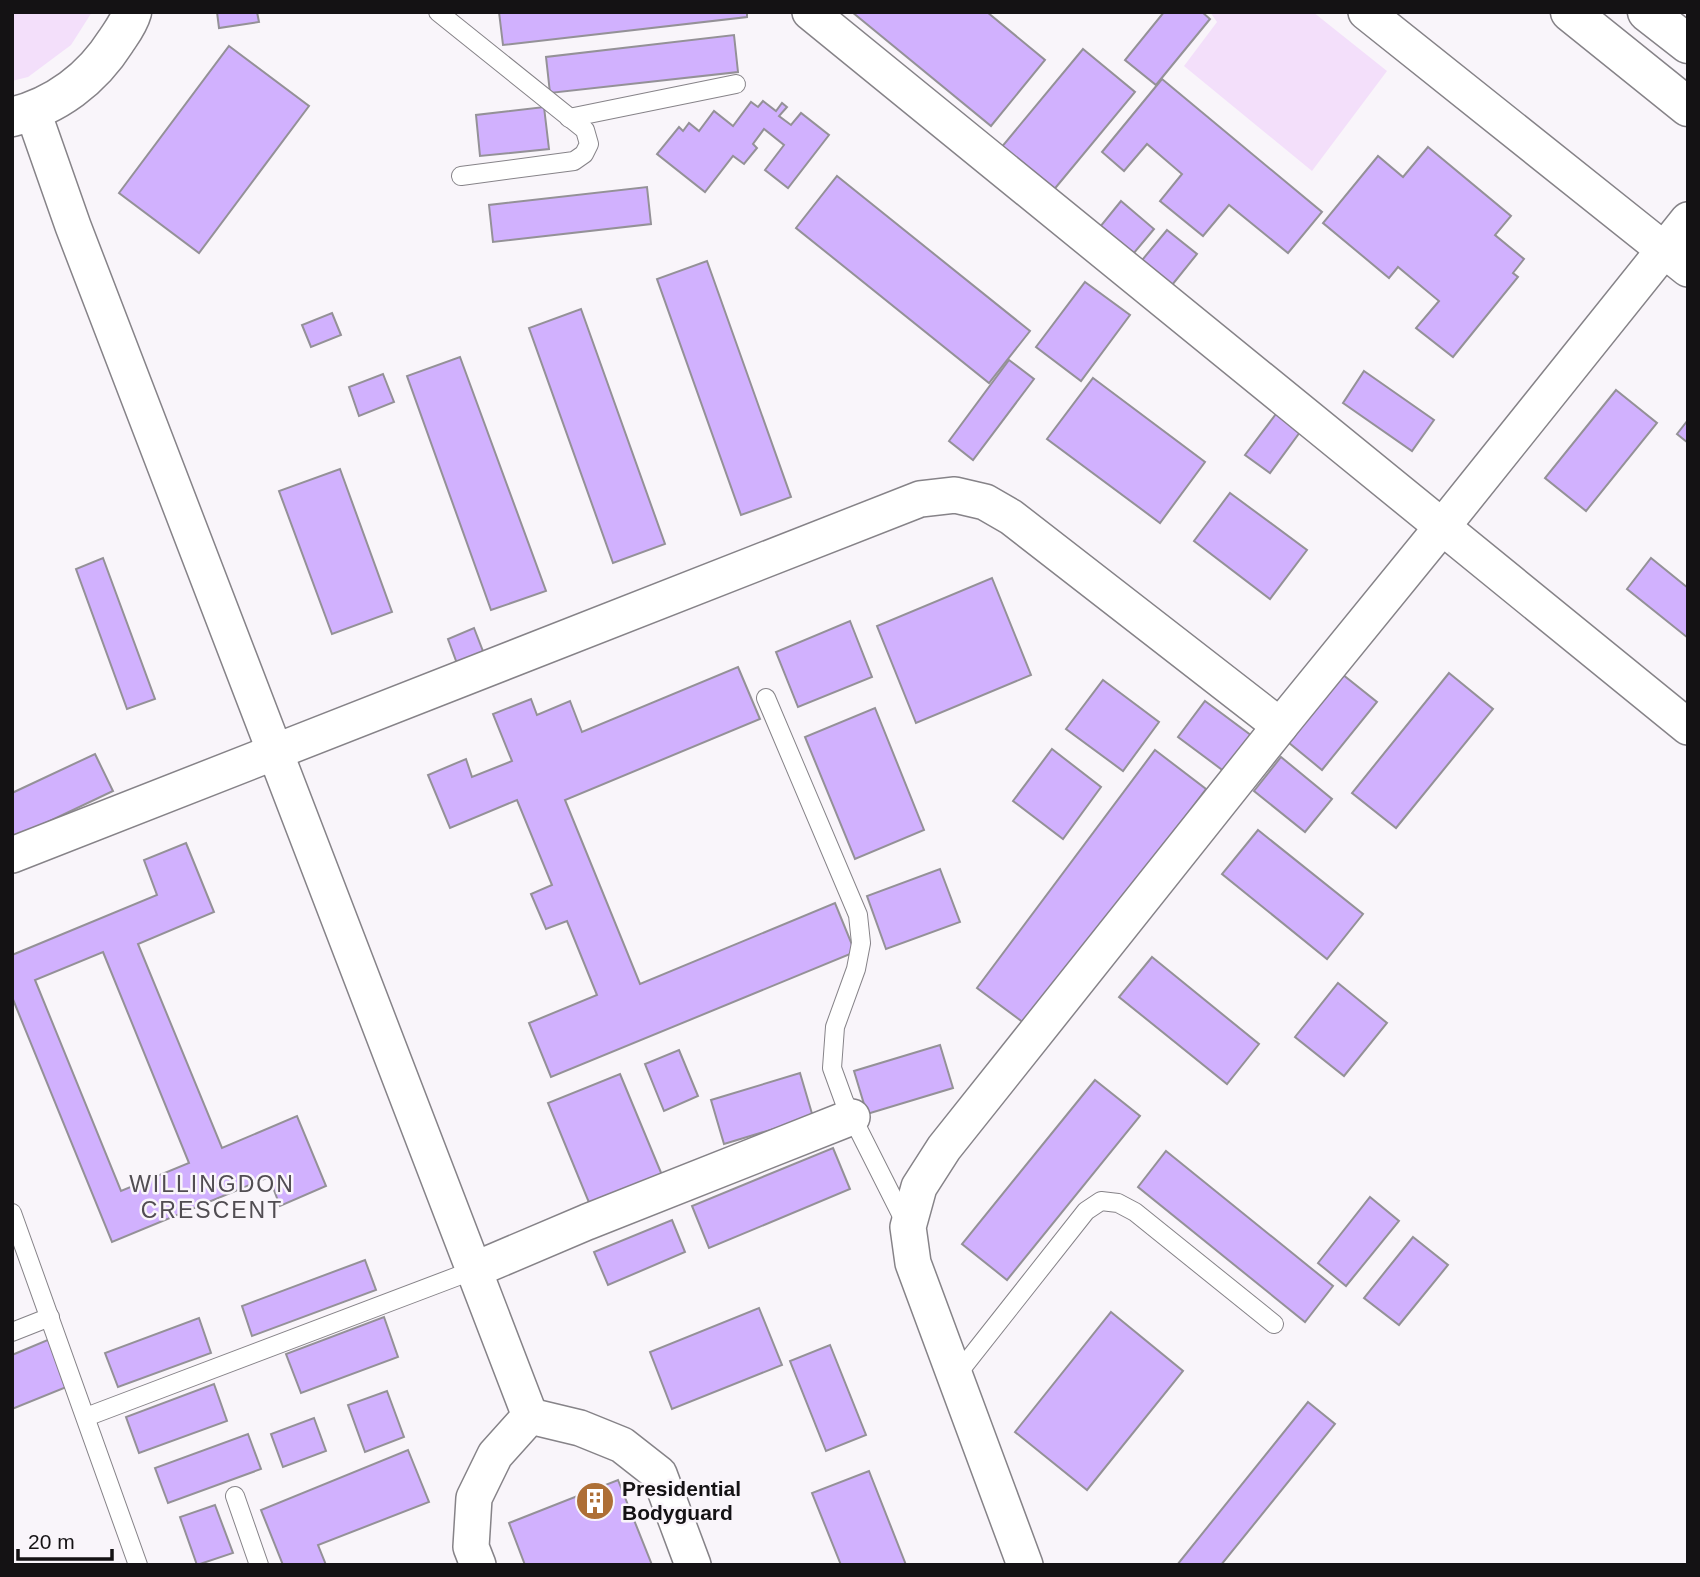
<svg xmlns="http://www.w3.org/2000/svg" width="1700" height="1577" font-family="Helvetica,sans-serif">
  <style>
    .green { fill: #f3dffa }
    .building { fill: #d1b1fe; stroke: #949197; stroke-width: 2; fill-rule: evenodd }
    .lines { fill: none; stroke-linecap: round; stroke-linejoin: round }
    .lane-casing { stroke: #868388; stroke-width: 20 }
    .street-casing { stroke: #868388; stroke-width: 38 }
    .secondary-casing { stroke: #868388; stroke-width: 41 }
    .lane { stroke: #fff; stroke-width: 18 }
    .street { stroke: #fff; stroke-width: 35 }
    .secondary { stroke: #fff; stroke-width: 38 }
    .labels { text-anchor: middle; stroke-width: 5; stroke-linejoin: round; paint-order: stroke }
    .poi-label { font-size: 21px; font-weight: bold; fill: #141214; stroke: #f9f5fa; text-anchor: start }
    .neighbourhood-label { font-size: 23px; letter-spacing: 2px; fill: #514d52; stroke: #f9f5fa }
  </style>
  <rect width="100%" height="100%" fill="#f9f5fa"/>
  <g class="green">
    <path d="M12,12H92L71,45L28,77L12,81Z"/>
    <path d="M1210,12H1313L1387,71L1312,171L1184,66L1217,22Z"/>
  </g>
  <g class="building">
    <path d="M217,12H257L259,22L219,28Z"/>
    <path d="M499,12H747V17L503,45Z"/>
    <path d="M852,12H987L1045,60L991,126Z"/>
    <path d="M1164,12H1202L1210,19L1156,85L1125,60Z"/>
    <path d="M734,35L738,72L550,93L546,57Z"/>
    <path d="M229,46L309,106L199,253L119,193Z"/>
    <path d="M1083,49L1135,92L1052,192L1000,149Z"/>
    <path d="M1162,79L1322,212L1288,253L1229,205L1203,236L1160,201L1182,174L1147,144L1124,171L1102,152Z"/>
    <path d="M763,101L776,111L782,103L787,107L779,116L791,125L801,113L829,135L788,188L765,170L784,145L764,129L753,144L757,148L744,164L733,156L705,192L657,154L679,127L683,131L689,123L699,131L714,111L733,126L751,102L758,107Z"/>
    <path d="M544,107L549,149L480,156L476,115Z"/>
    <path d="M1428,147L1511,216L1495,235L1524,259L1513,273L1518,277L1453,357L1416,328L1439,301L1398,267L1389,278L1323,223L1378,156L1403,177Z"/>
    <path d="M837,176L1030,331L989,383L796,228Z"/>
    <path d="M647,187L651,224L493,242L489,205Z"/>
    <path d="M1121,201L1154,229L1128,260L1095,233Z"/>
    <path d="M1167,230L1197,254L1168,290L1138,265Z"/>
    <path d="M707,261L791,497L741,515L657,279Z"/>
    <path d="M1085,282L1130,315L1081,381L1036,347Z"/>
    <path d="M581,309L665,544L613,563L529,328Z"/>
    <path d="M332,313L341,335L311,347L302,325Z"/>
    <path d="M460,357L546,591L491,610L407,376Z"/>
    <path d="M1009,360L1034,379L973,460L949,441Z"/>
    <path d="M1364,371L1434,420L1412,451L1343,403Z"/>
    <path d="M383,374L394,402L359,416L349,387Z"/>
    <path d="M1093,378L1205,462L1160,523L1047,439Z"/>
    <path d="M1616,390L1657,423L1586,511L1545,478Z"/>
    <path d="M1279,410L1303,428L1270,473L1245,455Z"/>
    <path d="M1688,420V443L1677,434Z"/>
    <path d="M340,469L392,612L332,634L279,491Z"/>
    <path d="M1230,493L1307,550L1270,599L1194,541Z"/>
    <path d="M103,558L155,699L127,709L76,569Z"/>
    <path d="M1651,558L1688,588V638L1627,589Z"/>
    <path d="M992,578L1031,675L916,723L877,626Z"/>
    <path d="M850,621L872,677L798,707L776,652Z"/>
    <path d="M474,628L486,659L459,669L448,639Z"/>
    <path d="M738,667L760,719L565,800L640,984L835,903L855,952L551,1077L529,1023L597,995L567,921L546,929L531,894L552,885L517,800L450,828L428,775L466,759L472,777L512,761L493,714L531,699L537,715L570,701L582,732Z"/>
    <path d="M1449,673L1493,709L1396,828L1352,793Z"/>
    <path d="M1342,674L1377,702L1322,770L1288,742Z"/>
    <path d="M1103,680L1159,722L1123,771L1066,729Z"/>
    <path d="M1205,701L1252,736L1225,772L1178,737Z"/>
    <path d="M875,708L924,830L855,859L805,737Z"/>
    <path d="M1052,749L1101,787L1063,839L1013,801Z"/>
    <path d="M1155,750L1206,789L1028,1026L977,988Z"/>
    <path d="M95,754L113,791L12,839V793Z"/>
    <path d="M1281,757L1332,799L1305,832L1254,791Z"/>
    <path d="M1258,830L1363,914L1327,959L1222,874Z"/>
    <path d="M186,843L214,912L138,944L222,1148L297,1116L326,1186L280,1206L269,1177L112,1242L12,997V955L157,895L144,860ZM103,952L189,1163L121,1191L35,980Z"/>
    <path d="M940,869L960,922L886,949L867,896Z"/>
    <path d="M1152,957L1259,1044L1227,1084L1119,997Z"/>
    <path d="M1338,983L1387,1023L1344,1076L1295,1037Z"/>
    <path d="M940,1045L953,1088L867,1114L854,1071Z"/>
    <path d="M679,1050L698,1096L664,1111L645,1064Z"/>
    <path d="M800,1073L813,1117L724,1144L711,1100Z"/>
    <path d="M620,1074L662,1175L590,1205L548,1103Z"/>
    <path d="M1095,1080L1140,1116L1007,1280L962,1244Z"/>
    <path d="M833,1148L850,1189L709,1248L692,1206Z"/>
    <path d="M1166,1151L1333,1286L1305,1322L1138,1187Z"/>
    <path d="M1370,1197L1399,1221L1346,1286L1318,1263Z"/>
    <path d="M672,1220L685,1252L608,1285L594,1252Z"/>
    <path d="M1413,1237L1448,1265L1399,1325L1364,1298Z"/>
    <path d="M365,1260L376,1290L252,1336L242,1306Z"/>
    <path d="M759,1308L782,1365L672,1409L650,1352Z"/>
    <path d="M1111,1312L1183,1371L1087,1490L1015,1432Z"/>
    <path d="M384,1317L398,1357L301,1393L286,1354Z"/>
    <path d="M199,1318L211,1353L118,1387L105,1353Z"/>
    <path d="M50,1339L69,1386L12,1409V1355Z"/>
    <path d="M830,1345L866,1435L826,1451L790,1361Z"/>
    <path d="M214,1384L227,1421L139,1453L126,1417Z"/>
    <path d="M387,1391L404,1437L365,1452L348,1405Z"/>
    <path d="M1308,1402L1335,1424L1221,1565H1177Z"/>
    <path d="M314,1418L326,1451L283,1467L271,1434Z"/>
    <path d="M248,1434L261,1469L168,1503L155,1468Z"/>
    <path d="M408,1450L429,1502L318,1545L326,1565H283L261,1510Z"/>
    <path d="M869,1471L906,1565H841L812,1493Z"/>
    <path d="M618,1480L652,1565H525L509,1523Z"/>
    <path d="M215,1505L233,1553L197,1565L180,1517Z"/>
  </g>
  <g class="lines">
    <defs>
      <g id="lane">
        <path d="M438,12L585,130L589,144L584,154L574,161L461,176"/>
        <path d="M569,118L736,84"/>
        <path d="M766,698L858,915L861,943L856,969L835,1027L832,1068L844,1101L906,1224"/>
        <path d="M12,1213L138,1565"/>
        <path d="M12,1332L50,1317"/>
        <path d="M955,1377L1086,1211L1101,1201L1118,1203L1135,1212L1274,1324"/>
        <path d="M86,1417L474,1270"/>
        <path d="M235,1496L259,1565"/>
      </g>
      <g id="street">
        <path d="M810,12L1688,727"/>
        <path d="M1366,12L1688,269"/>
        <path d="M33,112L73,226L530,1416"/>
        <path d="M12,855L920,499L955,495L985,502L1011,517L1280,726"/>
        <path d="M474,1270L587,1222L852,1117"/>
        <path d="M478,1565L471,1547L474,1498L495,1455L530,1416L580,1428L622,1445L659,1474L693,1565"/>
        <path d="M1025,1565L913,1263L908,1227L919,1187L944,1148L1280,726L1442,527L1688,220"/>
      </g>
      <g id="secondary">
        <path d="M1570,12L1688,107"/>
        <path d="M1647,12L1688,44"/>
        <path d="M12,117C56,106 92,79 116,41C122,32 129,23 132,12"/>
      </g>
    </defs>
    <use href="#lane" class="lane-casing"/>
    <use href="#street" class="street-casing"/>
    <use href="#secondary" class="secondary-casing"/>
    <use href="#lane" class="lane"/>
    <use href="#street" class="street"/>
    <use href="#secondary" class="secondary"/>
  </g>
  <defs>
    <symbol id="building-disc" viewBox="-11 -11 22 22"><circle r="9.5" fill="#ae6f36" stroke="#f9f5fa"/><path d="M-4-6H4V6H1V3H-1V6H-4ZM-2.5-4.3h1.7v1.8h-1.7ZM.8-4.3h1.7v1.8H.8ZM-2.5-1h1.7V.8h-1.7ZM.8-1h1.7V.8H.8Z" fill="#fff"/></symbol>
  </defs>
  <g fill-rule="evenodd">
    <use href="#building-disc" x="573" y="1479" width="44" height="44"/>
  </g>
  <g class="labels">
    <g class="poi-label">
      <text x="622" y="1496">Presidential<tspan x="622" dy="24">Bodyguard</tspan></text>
    </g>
    <g class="neighbourhood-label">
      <text x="212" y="1192">WILLINGDON<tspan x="212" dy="26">CRESCENT</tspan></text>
    </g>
  </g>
  <rect width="1700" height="1577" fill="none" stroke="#141214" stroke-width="28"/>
  <path d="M18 1549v10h94v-10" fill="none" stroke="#141214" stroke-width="3.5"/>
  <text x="28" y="1549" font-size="21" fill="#141214" stroke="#f9f5fa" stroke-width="5" paint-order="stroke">20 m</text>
</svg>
